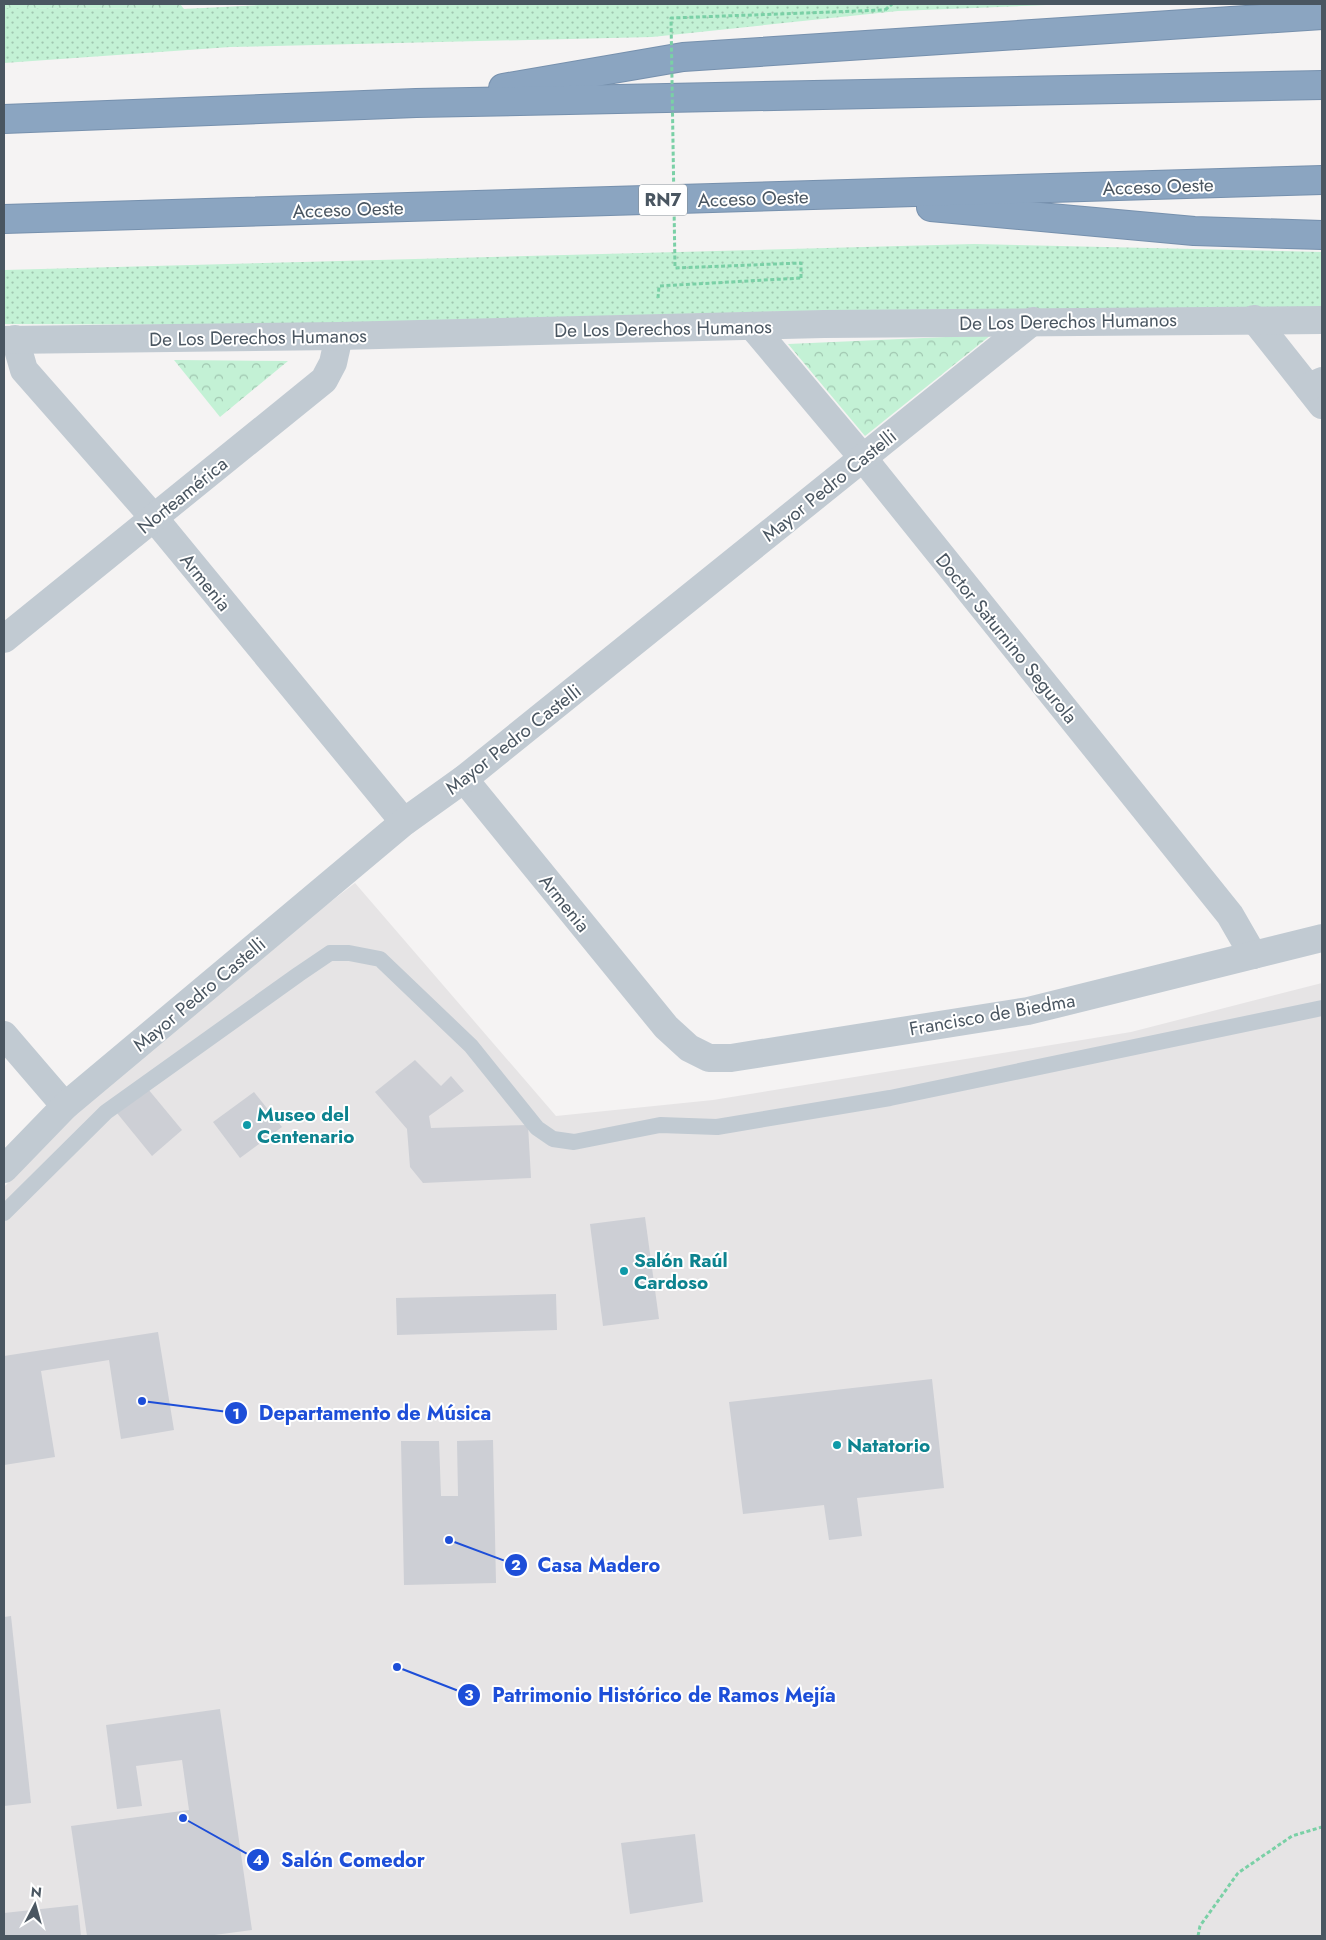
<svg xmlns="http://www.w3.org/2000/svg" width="1326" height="1940" font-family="Jost,sans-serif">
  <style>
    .education { fill: #e6e4e5 }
    .grass { fill: url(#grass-dots) }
    .forest { fill: url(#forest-crowns) }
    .building { fill: #cdcfd5 }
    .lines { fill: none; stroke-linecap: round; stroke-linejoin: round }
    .motorway-casing { stroke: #7690ad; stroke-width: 30 }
    .path { stroke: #7ad0a6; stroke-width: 3; stroke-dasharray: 4 2.5; stroke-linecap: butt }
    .service { stroke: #c1cad2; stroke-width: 16 }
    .minor { stroke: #c1cad2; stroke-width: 28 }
    .tertiary { stroke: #c1cad2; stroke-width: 28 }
    .motorway { stroke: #8ba5c1; stroke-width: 28 }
    .path-bridge { stroke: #7ad0a6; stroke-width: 3; stroke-dasharray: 4 2.5; stroke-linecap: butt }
    .culture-dot { fill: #0f9aa8; stroke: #fff; stroke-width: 2 }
    .labels { text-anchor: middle; stroke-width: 4; stroke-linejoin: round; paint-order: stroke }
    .shield { fill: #fff; stroke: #808990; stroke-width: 1 }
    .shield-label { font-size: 18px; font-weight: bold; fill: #4a5661 }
    .street-label { font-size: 19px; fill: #4a5661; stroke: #fff }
    .culture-label { font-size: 19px; font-weight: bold; fill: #0d838f; stroke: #fff; text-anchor: start }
    .leader { fill: none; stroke: #1d4ed8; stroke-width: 2 }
    .callout-dot { fill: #1d4ed8; stroke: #fff; stroke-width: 2 }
    .mark-label { font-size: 15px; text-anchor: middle; font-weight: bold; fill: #fff }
    .callout-label { font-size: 20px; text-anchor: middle; font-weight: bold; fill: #1d4ed8; stroke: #fff; stroke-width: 4; stroke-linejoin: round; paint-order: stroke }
  </style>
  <defs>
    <pattern id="grass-dots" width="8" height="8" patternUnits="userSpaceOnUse" patternTransform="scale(1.25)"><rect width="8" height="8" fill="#c3f1d5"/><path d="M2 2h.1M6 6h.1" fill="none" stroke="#a0c6b0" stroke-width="1.8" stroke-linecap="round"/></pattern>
    <pattern id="forest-crowns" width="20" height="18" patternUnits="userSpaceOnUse" patternTransform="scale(1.25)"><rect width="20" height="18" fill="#c3f1d5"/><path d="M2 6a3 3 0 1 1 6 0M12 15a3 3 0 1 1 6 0" fill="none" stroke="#a0c6b0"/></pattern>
  </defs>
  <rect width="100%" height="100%" fill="#f5f3f3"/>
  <path class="education" d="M355,883L556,1116L713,1100L1131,1032L1322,983V1936H4V1187L54,1135L174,1022Z"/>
  <g class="grass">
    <path d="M280,4H1071L898,11L652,37L230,47L4,63V8L184,9Z"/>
    <path d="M974,244L1322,252V307L800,311L263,325L4,324V270Z"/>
  </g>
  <g class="forest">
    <path d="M4,4H180L184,9L4,8Z"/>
    <path d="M991,335L865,436L788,344Z"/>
    <path d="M174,360L288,361L220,417Z"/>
  </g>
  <g class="building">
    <path d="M415,1060L441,1086L451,1076L464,1091L429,1116L431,1128L528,1125L531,1178L423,1183L410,1167L407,1129L375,1092Z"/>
    <path d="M148,1089L182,1130L152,1156L117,1113Z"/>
    <path d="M254,1092L282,1127L240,1158L213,1122Z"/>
    <path d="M645,1217L659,1319L603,1326L590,1224Z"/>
    <path d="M556,1294L557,1330L397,1335L396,1298Z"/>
    <path d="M158,1332L174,1430L121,1439L109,1360L41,1371L55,1457L4,1465V1356Z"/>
    <path d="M932,1379L944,1488L857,1498L862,1536L829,1540L824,1505L743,1514L729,1402Z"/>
    <path d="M493,1440L496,1583L404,1585L401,1441H439L441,1496H458L457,1441Z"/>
    <path d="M11,1616L31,1803L4,1806V1617Z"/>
    <path d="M220,1709L252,1930L207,1936H87L71,1826L189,1810L182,1760L136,1766L142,1806L117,1809L106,1725Z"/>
    <path d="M695,1834L703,1902L630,1914L621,1843Z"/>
    <path d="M78,1905L81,1936H4V1913Z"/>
  </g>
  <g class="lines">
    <defs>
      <g id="motorway">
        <path d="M503,88L683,57L1322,15"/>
        <path d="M4,119L416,103L1322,85"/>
        <path d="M931,207L1194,231L1322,235"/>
        <path d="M4,219L1322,180"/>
      </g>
    </defs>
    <use href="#motorway" class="motorway-casing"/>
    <g class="path">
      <path d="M885,10L892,4"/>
      <path d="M658,298L659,286L801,278"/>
      <path d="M1198,1936L1200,1926L1238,1873L1292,1836L1322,1827"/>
    </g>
    <path class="service" d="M4,1213L106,1112L299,974L330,953H349L380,959L471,1046L537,1128L553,1139L574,1142L660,1125L717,1127L890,1098L1322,1008"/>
    <g class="minor">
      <path d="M1254,319L1322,405"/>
      <path d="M753,327L863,458L1230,915L1253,955"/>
      <path d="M15,339L24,370L154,518L404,822"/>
      <path d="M4,639L324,380L333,363L339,336"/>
      <path d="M464,779L666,1027L689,1048L709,1058H731L1028,1011L1322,938"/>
      <path d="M4,1035L65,1106"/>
      <path d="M4,1169L65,1106L404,822L464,779L1033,321"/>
    </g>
    <g class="tertiary">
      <path d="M4,340L339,336L824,324L1322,320"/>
      <path d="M1308,387L1322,381"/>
    </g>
    <use href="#motorway" class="motorway"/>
    <path class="path-bridge" d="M801,278V263L675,268L671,18L885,10"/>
  </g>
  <g class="culture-dot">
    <circle cx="247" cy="1125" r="5"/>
    <circle cx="624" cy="1271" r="5"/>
    <circle cx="837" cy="1445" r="5"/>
  </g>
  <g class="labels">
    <rect class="shield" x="639" y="184.5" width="48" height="31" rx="4"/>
    <g class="shield-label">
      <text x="663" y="206">RN7</text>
    </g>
    <g class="street-label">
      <text transform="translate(1158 186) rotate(-2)" y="7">Acceso Oeste</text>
      <text transform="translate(753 198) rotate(-2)" y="7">Acceso Oeste</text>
      <text transform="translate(348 209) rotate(-2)" y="7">Acceso Oeste</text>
      <text transform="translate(1068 321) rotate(-1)" y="7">De Los Derechos Humanos</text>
      <text transform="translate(663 328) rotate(-1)" y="7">De Los Derechos Humanos</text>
      <text transform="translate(258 337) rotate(-1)" y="7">De Los Derechos Humanos</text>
      <text transform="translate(829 485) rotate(-39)" y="7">Mayor Pedro Castelli</text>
      <text transform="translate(182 495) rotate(-39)" y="7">Norteamérica</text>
      <text transform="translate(206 582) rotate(51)" y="7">Armenia</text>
      <text transform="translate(1007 638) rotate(51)" y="7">Doctor Saturnino Segurola</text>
      <text transform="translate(513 739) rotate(-38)" y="7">Mayor Pedro Castelli</text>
      <text transform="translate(565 903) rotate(51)" y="7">Armenia</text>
      <text transform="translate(199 994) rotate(-40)" y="7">Mayor Pedro Castelli</text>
      <text transform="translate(992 1014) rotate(-10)" y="7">Francisco de Biedma</text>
    </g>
    <g class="culture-label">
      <text x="257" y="1121">Museo del<tspan x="257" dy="22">Centenario</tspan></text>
      <text x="634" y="1267">Salón Raúl<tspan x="634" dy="22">Cardoso</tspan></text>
      <text x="847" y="1452">Natatorio</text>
    </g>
  </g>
  <path class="leader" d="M142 1401L236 1413M449 1540L516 1565M397 1667L469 1695M183 1818L258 1860"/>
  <g class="callout-dot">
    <circle cx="142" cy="1401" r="5"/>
    <circle cx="449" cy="1540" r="5"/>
    <circle cx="397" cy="1667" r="5"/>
    <circle cx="183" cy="1818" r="5"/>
    <circle cx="236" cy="1413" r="12"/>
    <circle cx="516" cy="1565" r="12"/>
    <circle cx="469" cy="1695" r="12"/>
    <circle cx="258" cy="1860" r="12"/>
  </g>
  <g class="mark-label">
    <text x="236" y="1419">1</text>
    <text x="516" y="1570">2</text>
    <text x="469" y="1700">3</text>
    <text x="258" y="1865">4</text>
  </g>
  <g class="callout-label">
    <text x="375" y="1420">Departamento de Música</text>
    <text x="599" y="1572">Casa Madero</text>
    <text x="664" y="1702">Patrimonio Histórico de Ramos Mejía</text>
    <text x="353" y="1867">Salón Comedor</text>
  </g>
  <rect width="1326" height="1940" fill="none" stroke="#4a5661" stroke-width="10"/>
  <g transform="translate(35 1905) rotate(6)" stroke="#ffffff" stroke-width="4" paint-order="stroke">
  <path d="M0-4L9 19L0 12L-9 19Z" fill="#4a5661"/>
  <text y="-8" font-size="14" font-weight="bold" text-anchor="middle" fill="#4a5661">N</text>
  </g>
</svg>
